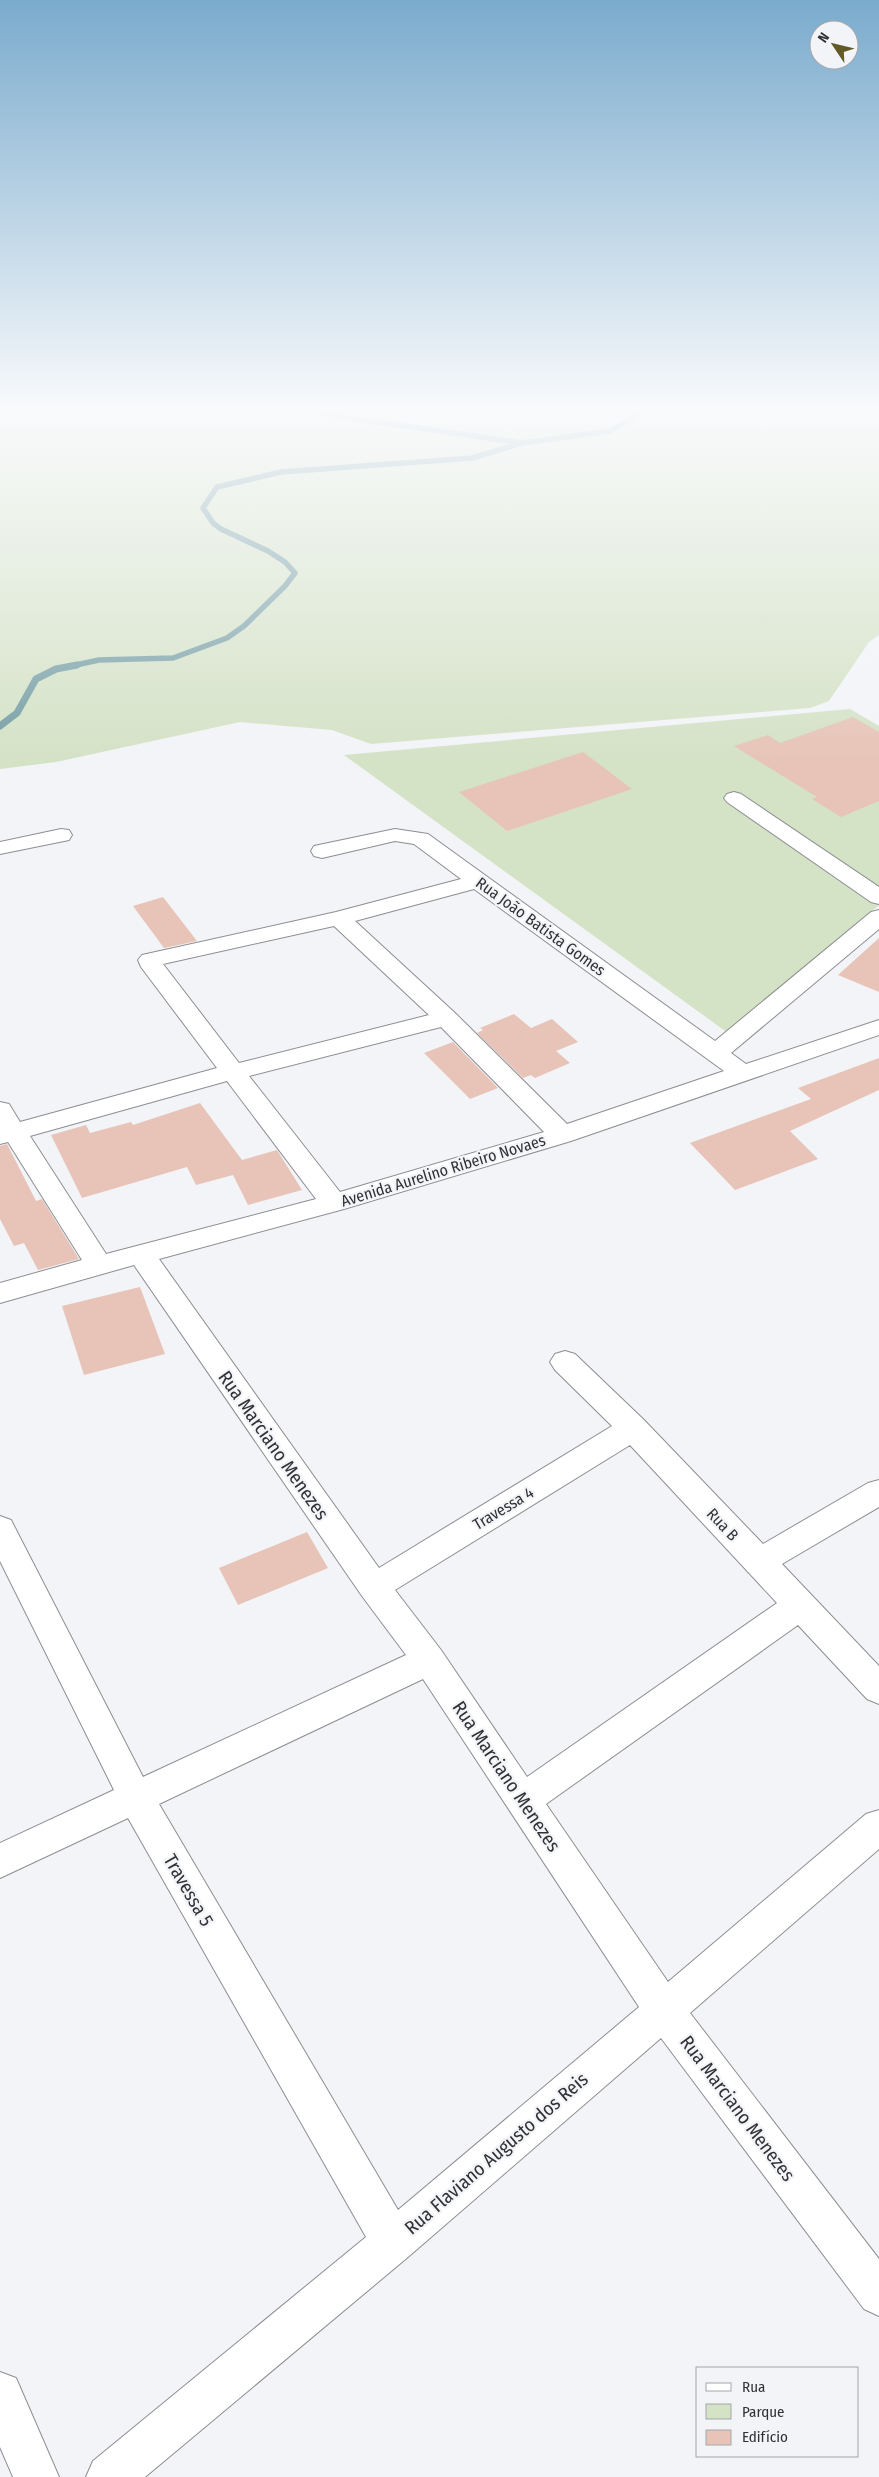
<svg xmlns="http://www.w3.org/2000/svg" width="879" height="2477" font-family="'Fira Sans Condensed',sans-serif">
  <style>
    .green { fill: #d4e2c6 }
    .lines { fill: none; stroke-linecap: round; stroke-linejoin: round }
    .stream-far1 { stroke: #769ea4; stroke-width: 5.5 }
    .stream { stroke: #769ea4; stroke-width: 7 }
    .building { fill: #e7c4b7 }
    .minor-casing { stroke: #8d8e92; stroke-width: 2 }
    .minor { fill: #fff; fill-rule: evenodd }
    .labels { text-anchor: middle; stroke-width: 4.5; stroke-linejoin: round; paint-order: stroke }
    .street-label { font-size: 16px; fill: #303132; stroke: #f2f4f8 }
    .near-street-label { font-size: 19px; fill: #303132; stroke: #f2f4f8 }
  </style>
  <rect width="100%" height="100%" fill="#f2f4f8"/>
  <g class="green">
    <path d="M0,414H879V635L869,642L829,701L810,708L371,744L332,730L240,722L56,762L0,769Z"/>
    <path d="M850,709L879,726V905L728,1033L344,755Z"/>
  </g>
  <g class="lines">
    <g class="stream-far1">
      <path d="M323,414L522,443L610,431L639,414"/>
      <path d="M71,666L99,660L173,658L227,638L244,626L285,586L295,573L285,562L268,551L221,529L213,523L203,508L217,487L281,472L472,458L522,443"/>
    </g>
    <path class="stream" d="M0,726L17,713L36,679L56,669L77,665"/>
  </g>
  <g class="building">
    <path d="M853,717L879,732V801L841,817L812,799L817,797L734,746L768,735L780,743Z"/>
    <path d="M583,752L632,789L507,831L459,792Z"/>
    <path d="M163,897L197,941L164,948L133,906Z"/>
    <path d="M879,938V992L838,975Z"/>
    <path d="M514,1014L531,1028L552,1019L578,1042L556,1051L570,1063L535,1078L531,1075L523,1078L477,1033L483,1030L480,1028Z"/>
    <path d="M453,1042L498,1088L470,1099L424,1053Z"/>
    <path d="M879,1058V1090L790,1131L818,1159L735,1190L690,1143L811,1099L798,1088Z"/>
    <path d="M200,1103L242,1160L277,1150L302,1190L248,1205L233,1175L196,1185L187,1167L82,1198L51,1135L86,1125L90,1133L131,1122L133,1125Z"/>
    <path d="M7,1144L36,1201L42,1199L79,1259L38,1270L24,1243L14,1246L0,1219V1146Z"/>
    <path d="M140,1287L165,1354L84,1375L62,1306Z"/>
    <path d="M307,1532L328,1568L238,1605L219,1568Z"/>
  </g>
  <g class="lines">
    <defs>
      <g id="minor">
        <path d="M734,792L741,794L879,887V904L871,902L727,802L724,798L727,794Z"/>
        <path d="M61,829L69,830L72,835L69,840L0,854V842Z"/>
        <path d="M395,829L428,834L715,1041L871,912L879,910V929L731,1053L746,1064L879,1020V1035L571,1141L344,1209L159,1259L379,1568L612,1426L555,1370L550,1362L555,1354L565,1351L575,1354L644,1420L763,1544L868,1483L879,1480V1507L782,1564L879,1666V1704L867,1699L798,1625L546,1804L668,1982L866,1814L879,1810V1849L690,2013L879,2259V2316L864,2309L661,2038L408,2257L145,2477H86L93,2461L366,2237L128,1818L0,1878V1843L114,1790L0,1561V1516L11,1520L143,1777L406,1655L362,1596L134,1265L0,1303V1283L82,1260L8,1142L0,1144V1102L9,1104L20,1122L217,1068L141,967L138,960L142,955L336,912L461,879L414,844L395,841L322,858L314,856L311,851L314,846ZM474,889L724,1071L567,1124L455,1013L355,921ZM334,926L429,1015L239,1063L163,964ZM441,1027L544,1132L340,1192L249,1076ZM227,1081L316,1199L106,1254L30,1136ZM630,1445L777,1603L527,1777L441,1650L395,1590ZM423,1679L639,2007L398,2210L159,1804Z"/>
        <path d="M0,2372L16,2378L59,2477H13L0,2447Z"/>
      </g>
    </defs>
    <use href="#minor" class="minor-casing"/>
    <use href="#minor" class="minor"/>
  </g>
  <linearGradient id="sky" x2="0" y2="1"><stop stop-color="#7aabcd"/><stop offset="0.54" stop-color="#f9fafc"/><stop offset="1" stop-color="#f9fafc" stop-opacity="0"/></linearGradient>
  <rect width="879" height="760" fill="url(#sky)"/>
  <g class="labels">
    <g class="street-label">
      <text transform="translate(541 926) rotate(36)" y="6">Rua João Batista Gomes</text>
      <text transform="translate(443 1170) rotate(-17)" y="6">Avenida Aurelino Ribeiro Novaes</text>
      <text transform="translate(503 1508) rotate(-31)" y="6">Travessa 4</text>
      <text transform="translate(723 1524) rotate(47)" y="6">Rua B</text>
    </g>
    <g class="near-street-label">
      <text transform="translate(274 1445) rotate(55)" y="7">Rua Marciano Menezes</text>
      <text transform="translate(507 1776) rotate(56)" y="7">Rua Marciano Menezes</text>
      <text transform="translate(189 1890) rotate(60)" y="7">Travessa 5</text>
      <text transform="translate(738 2108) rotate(53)" y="7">Rua Marciano Menezes</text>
      <text transform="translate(496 2153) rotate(-41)" y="7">Rua Flaviano Augusto dos Reis</text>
    </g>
  </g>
  <rect x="696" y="2367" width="162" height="90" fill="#f2f4f8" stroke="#a4a6a9"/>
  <rect x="706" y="2383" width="25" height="8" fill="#ffffff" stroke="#a4a6a9"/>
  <text x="742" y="2392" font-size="15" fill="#303132">Rua</text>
  <rect x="706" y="2404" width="25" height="15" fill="#d4e2c6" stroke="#a4a6a9"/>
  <text x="742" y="2417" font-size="15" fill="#303132">Parque</text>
  <rect x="706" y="2430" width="25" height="15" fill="#e7c4b7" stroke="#a4a6a9"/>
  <text x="742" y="2442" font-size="15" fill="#303132">Edifício</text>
  <g transform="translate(834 45) rotate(305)"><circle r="24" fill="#f2f4f8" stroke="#a4a6a9"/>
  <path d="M0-4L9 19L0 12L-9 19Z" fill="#615926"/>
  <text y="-8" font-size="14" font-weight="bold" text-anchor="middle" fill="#303132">N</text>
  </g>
</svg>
